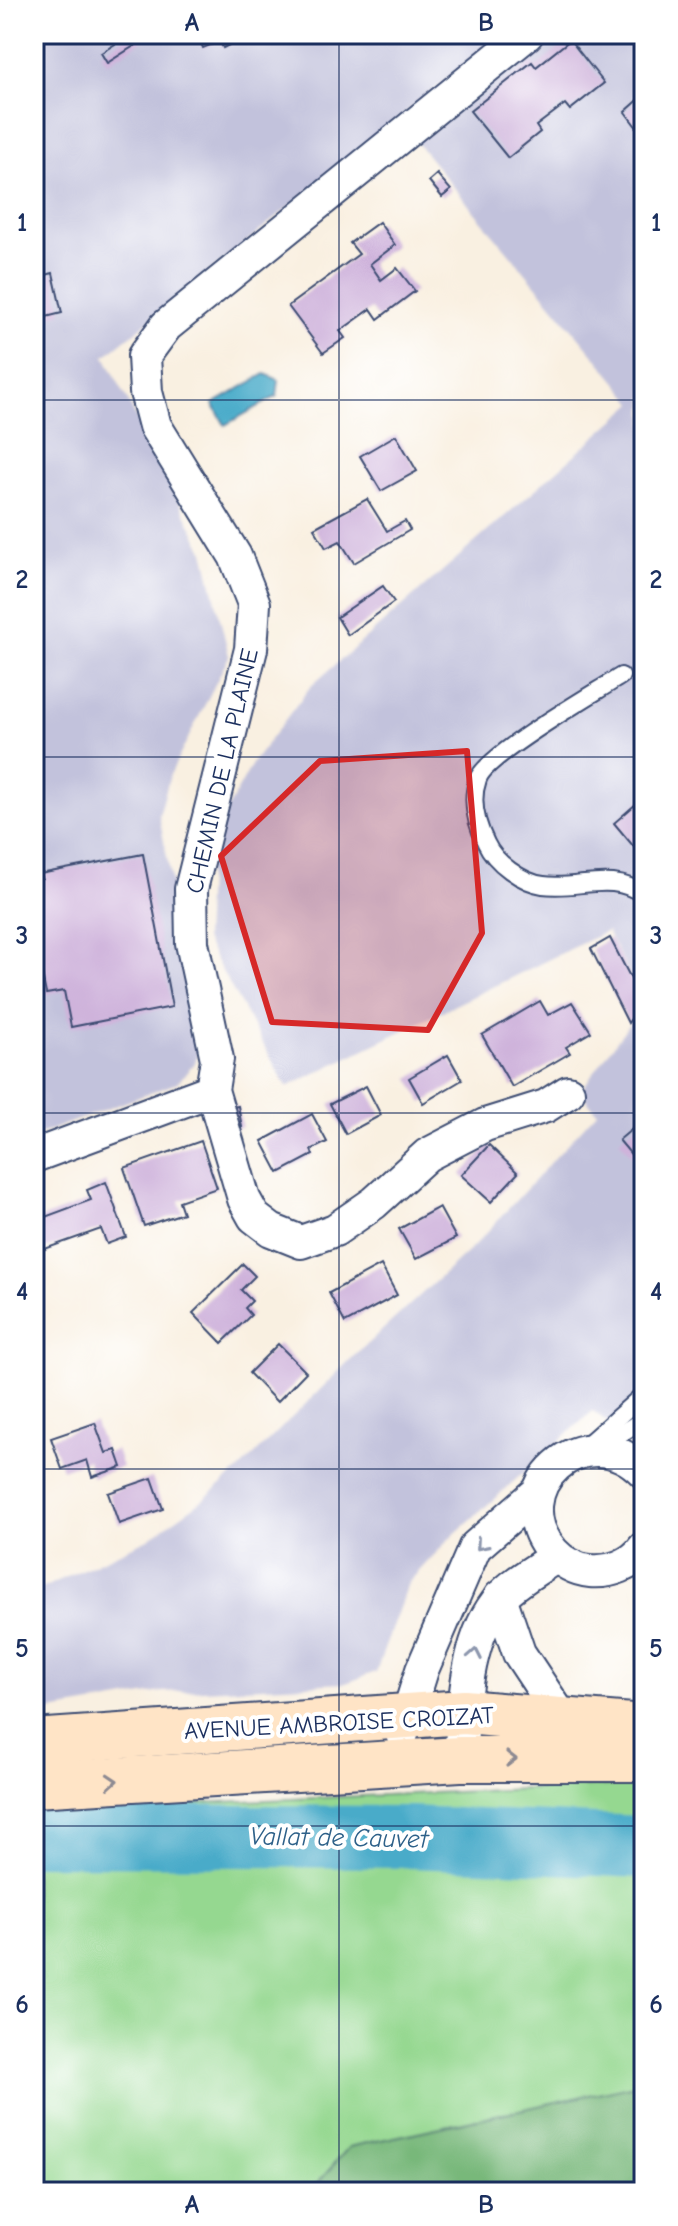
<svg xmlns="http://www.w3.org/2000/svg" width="678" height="2226" font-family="'Comic Neue',sans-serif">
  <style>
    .industrial { fill: #c2c2dc }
    .green { fill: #95d890; stroke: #588477; stroke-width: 2 }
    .forest { fill: #78b87a; stroke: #4a746c; stroke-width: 2 }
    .water { fill: #4aabc9; stroke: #326d94; stroke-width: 2 }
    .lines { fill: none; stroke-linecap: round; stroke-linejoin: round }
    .river { stroke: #4aabc9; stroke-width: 62 }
    .building { fill: #cfb3db }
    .lane-casing { stroke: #3c4c72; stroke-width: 20 }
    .street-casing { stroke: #3c4c72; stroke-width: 36 }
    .secondary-casing { stroke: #3c4c72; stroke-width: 48 }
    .lane { stroke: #fff; stroke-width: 16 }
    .street { stroke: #fff; stroke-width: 32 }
    .secondary { stroke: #ffe4c6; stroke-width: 44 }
    .oneway { stroke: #8d97ae }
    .oneway2 { stroke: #8d8a92 }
    .marked { fill: #d62828; fill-opacity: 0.2; stroke: #d62828; stroke-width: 6; stroke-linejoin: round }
    .grid { fill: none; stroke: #1b2f5e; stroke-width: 2; stroke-opacity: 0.55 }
    .labels { text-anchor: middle; stroke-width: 8; stroke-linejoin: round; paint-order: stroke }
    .street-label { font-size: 24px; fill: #1b2f5e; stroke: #fff }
    .water-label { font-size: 26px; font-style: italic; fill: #2e6189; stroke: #fff }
    .neatline { fill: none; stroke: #1b2f5e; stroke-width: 3 }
    .grid-label { font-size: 26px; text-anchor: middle; font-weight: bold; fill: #1b2f5e }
  </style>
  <rect width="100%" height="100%" fill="#fff"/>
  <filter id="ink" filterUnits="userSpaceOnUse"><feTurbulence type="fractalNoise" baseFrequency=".0125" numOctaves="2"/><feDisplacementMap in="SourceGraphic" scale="16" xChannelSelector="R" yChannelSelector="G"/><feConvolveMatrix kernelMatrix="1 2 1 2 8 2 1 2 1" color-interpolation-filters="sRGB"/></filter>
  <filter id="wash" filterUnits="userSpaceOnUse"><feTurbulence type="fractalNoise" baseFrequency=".006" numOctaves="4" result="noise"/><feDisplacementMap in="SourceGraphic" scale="32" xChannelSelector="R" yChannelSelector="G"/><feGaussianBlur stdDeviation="1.8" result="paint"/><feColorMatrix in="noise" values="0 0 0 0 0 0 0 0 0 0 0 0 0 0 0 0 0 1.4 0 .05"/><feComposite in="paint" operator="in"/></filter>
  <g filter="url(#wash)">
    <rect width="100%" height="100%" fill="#f9f0e1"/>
    <g class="industrial">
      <path d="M34,34H502L105,356L204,551L229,656L170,775L159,815L201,1039L195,1063L177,1083L34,1136Z"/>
      <path d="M520,34H644V1001L607,931L287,1087L204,939L209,843L253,762L310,687L634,403L407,131Z"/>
      <path d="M644,1003V1451L593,1411L450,1538L408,1583L376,1672L346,1683L162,1692L34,1714V1592L148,1539L200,1502L238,1471L353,1357L476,1244L597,1112L580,1092Z"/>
    </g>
    <path class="green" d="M644,1784V2083L349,2147L310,2192H34V1810Z"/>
    <path class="forest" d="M644,2083V2192H310L349,2147Z"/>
    <path class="water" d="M265,374L279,380L277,396L225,425L213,404Z"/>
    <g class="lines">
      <path class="river" d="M34,1835L410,1837L644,1847"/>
    </g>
    <g id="blocks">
      <g class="building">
        <path d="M131,34H153L107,63L101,53Z"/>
        <path d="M197,34H250L223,48L220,41L203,48Z"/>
        <path d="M570,40L604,83L570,110L565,104L536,126L540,132L508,158L470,111L532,62L536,67Z"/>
        <path d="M644,95V137L625,112Z"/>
        <path d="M437,174L451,190L442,197L429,181Z"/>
        <path d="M379,222L395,245L370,264L381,280L397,268L415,291L378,319L371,309L340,331L345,338L323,353L288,306L359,254L350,243Z"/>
        <path d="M53,273L62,313L34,320V278Z"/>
        <path d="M396,435L417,471L381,491L360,456Z"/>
        <path d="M367,499L387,531L405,521L410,530L354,563L340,541L326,548L314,528Z"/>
        <path d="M383,586L394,602L348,635L337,617Z"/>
        <path d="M644,797V859L614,823Z"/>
        <path d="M143,854L172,1007L71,1027L64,991L46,994L34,934V880L42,878L40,874Z"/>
        <path d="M610,938L643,1002L628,1023L591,949Z"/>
        <path d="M540,1001L548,1015L572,1002L591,1032L566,1047L570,1053L512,1087L482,1035Z"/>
        <path d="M448,1055L462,1080L423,1103L409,1078Z"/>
        <path d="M366,1086L381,1115L346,1134L330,1104Z"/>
        <path d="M238,1106L242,1127L233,1129L228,1108Z"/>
        <path d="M312,1114L327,1142L311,1150L313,1155L279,1173L262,1141Z"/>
        <path d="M644,1119V1170L619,1140Z"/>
        <path d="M201,1141L217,1188L179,1201L183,1213L144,1226L124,1168Z"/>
        <path d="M489,1145L518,1173L491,1202L461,1175Z"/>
        <path d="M106,1182L126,1237L107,1244L101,1229L42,1250L34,1221L91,1200L87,1190Z"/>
        <path d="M439,1207L456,1238L416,1259L399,1229Z"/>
        <path d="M243,1264L255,1276L241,1290L252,1301L245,1308L251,1315L222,1343L193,1313Z"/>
        <path d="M381,1265L397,1295L345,1323L329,1293Z"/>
        <path d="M278,1344L306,1372L277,1402L249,1373Z"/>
        <path d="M95,1423L106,1453L116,1450L122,1467L92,1477L87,1460L62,1469L51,1438Z"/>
        <path d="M152,1478L163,1509L119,1524L108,1493Z"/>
      </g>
    </g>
  </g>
  <g filter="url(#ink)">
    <use href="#blocks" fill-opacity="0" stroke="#3c4c72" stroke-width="2"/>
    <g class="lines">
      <defs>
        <g id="lane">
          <path d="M621,676C595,693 486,755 478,779C470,801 476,823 486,843C495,863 522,882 543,885C579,890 612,871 644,895"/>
          <path d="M583,1448L644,1394"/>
          <path d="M598,1448L644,1419"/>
        </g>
        <g id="street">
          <path d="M527,34L166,326L144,356L146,392L155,426L235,556L254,604L251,649L191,889L192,943L217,1059L212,1090L244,1199L254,1217L271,1230L301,1242L335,1230L374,1203L427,1155L485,1125L546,1106L568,1092"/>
          <path d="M34,1156L212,1090"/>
          <path d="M644,1472C585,1411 499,1490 553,1552C562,1562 576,1570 590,1571C610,1573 632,1565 644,1548"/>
          <path d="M500,1597L519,1653L562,1718"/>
          <path d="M402,1734L422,1670L475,1547L538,1492"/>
          <path d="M460,1759C464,1709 465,1637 501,1597C515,1581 539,1569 556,1556"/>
        </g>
        <g id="secondary">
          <path d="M34,1742L464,1712L644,1727"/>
          <path d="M34,1785L460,1759H644"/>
        </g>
      </defs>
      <use href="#lane" class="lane-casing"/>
      <use href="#street" class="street-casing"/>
      <use href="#secondary" class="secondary-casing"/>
      <use href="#lane" class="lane"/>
      <use href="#street" class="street"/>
      <use href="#secondary" class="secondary"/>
    </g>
    <defs><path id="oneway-chevron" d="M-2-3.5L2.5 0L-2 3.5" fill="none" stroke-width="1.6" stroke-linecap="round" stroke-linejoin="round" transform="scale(2)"/></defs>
    <g class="oneway">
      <use href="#oneway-chevron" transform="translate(481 1545) rotate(131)"/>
      <use href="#oneway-chevron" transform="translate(475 1654) rotate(-79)"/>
    </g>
    <g class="oneway2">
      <use href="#oneway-chevron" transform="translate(511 1759)"/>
      <use href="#oneway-chevron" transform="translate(112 1781) rotate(-4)"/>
    </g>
  </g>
  <path class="marked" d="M467,751L482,933L428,1030L272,1022L221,856L320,761Z"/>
  <path class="grid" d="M339,34V2192M34,400H644M34,757H644M34,1113H644M34,1469H644M34,1826H644"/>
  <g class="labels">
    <g class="street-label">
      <text transform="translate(222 771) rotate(-77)" y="8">CHEMIN DE LA PLAINE</text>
      <text transform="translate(339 1723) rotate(-3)" y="8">AVENUE AMBROISE CROIZAT</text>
    </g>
    <g class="water-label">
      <text transform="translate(339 1837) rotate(1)" y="9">Vallat de Cauvet</text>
    </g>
  </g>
  <rect width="678" height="2226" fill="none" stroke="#fff" stroke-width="88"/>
  <rect x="44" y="44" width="590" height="2138" class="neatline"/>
  <g class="grid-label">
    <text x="192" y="31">A</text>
    <text x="486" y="31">B</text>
    <text x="22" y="231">1</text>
    <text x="656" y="231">1</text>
    <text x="22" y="588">2</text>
    <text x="656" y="588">2</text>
    <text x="22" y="944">3</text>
    <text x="656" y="944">3</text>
    <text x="22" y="1300">4</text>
    <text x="656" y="1300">4</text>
    <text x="22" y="1657">5</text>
    <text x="656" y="1657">5</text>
    <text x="22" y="2013">6</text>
    <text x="656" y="2013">6</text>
    <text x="192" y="2213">A</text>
    <text x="486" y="2213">B</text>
  </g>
</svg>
